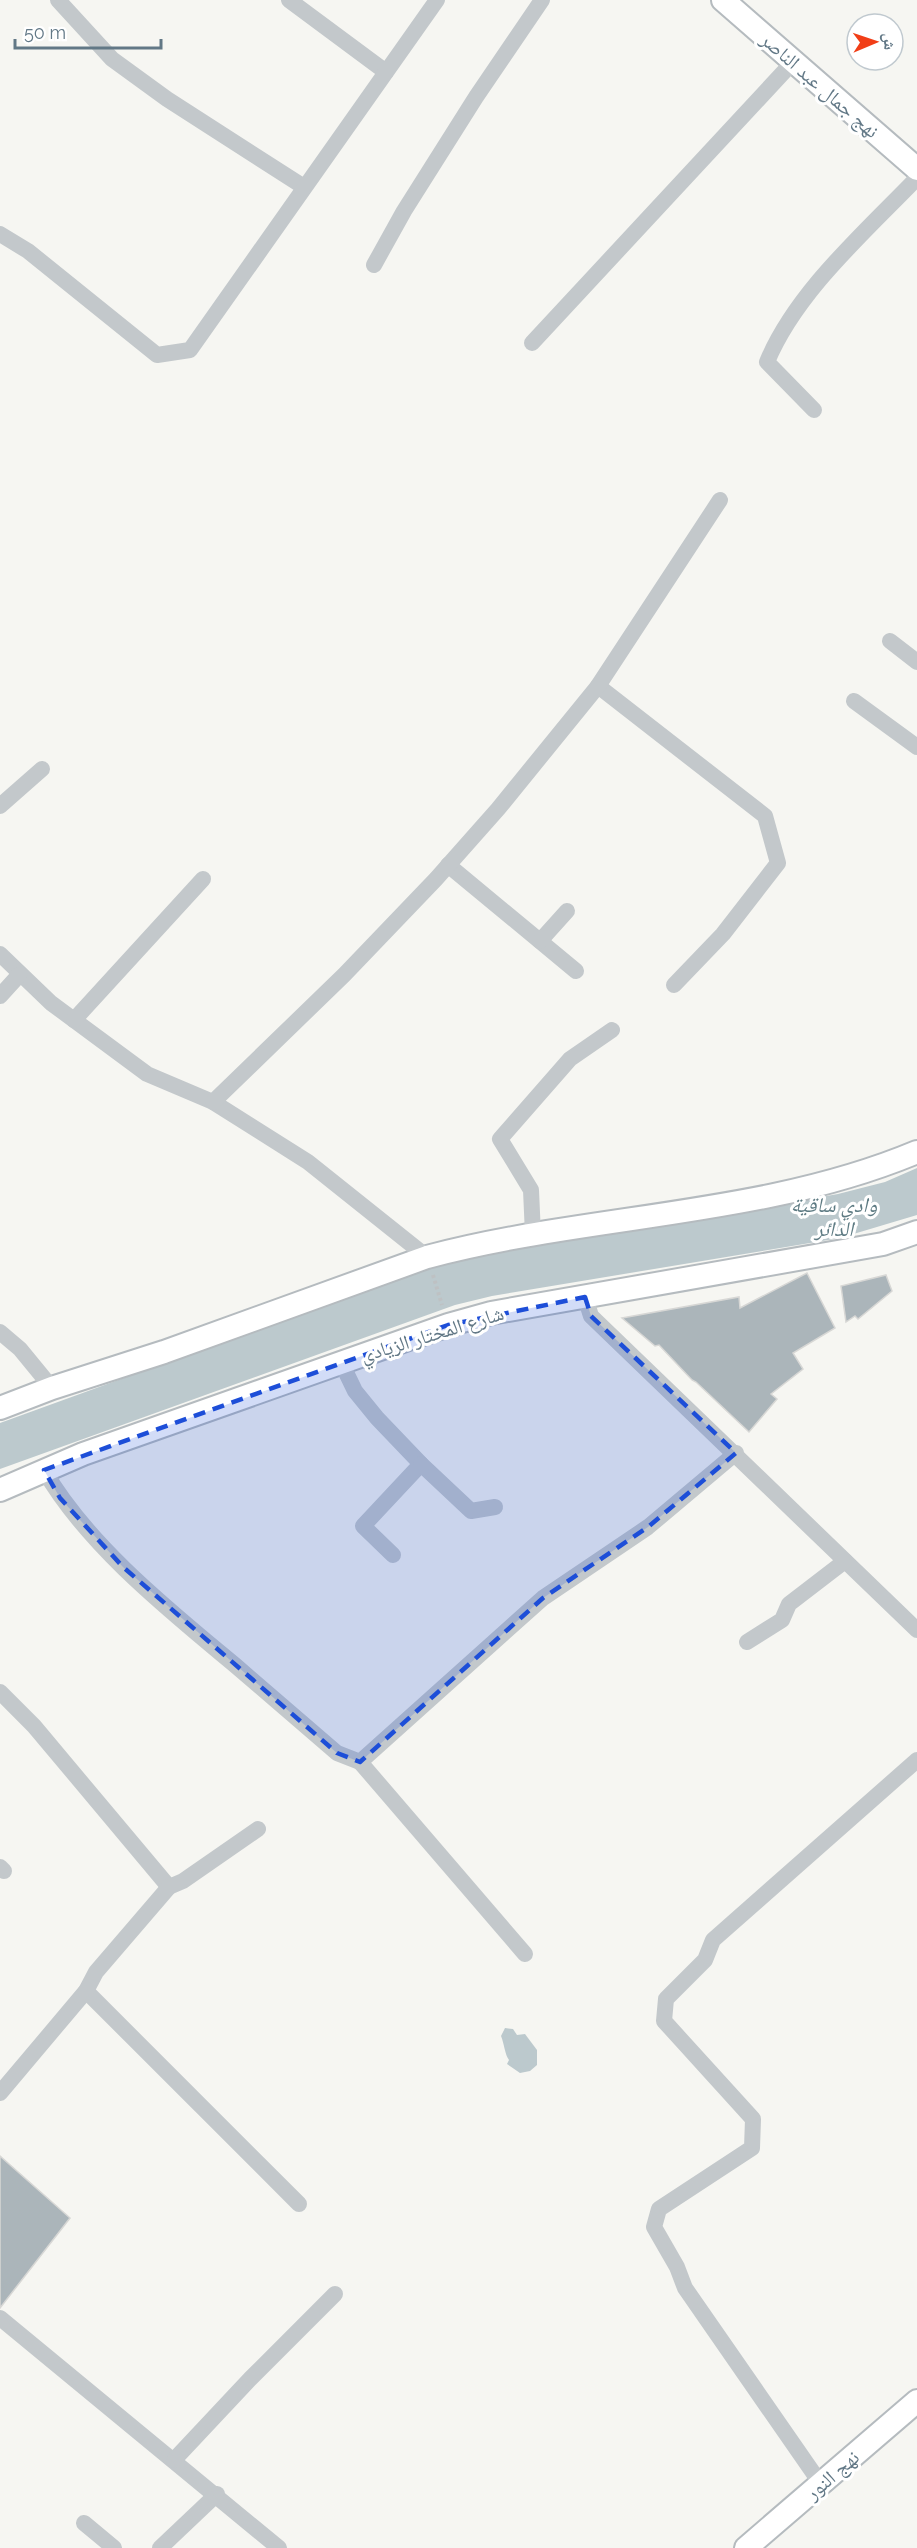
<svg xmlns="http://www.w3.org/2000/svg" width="917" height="2548" font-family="Raleway,'Noto Naskh Arabic',sans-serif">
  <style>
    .water { fill: #bcc9cd }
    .building { fill: #abb5ba; stroke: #d7d7d5; stroke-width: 1.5 }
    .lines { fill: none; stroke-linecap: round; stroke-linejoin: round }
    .secondary-casing { stroke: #b5bbbf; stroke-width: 26 }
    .path { stroke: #bec1c3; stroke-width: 4; stroke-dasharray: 3 3; stroke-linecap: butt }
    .street { stroke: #c3c8cb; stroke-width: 16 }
    .secondary { stroke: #fff; stroke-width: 22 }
    .marked { fill: #1d4ed8; fill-opacity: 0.2; stroke: #1d4ed8; stroke-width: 4.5; stroke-dasharray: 12 8; stroke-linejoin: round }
    .labels { text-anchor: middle; stroke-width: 6; stroke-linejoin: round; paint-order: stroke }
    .street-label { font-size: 20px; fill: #627886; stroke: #fff }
    .water-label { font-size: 21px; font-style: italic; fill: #5e7b83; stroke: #fff }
  </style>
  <rect width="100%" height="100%" fill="#f6f6f2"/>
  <g class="water">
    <path d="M917,1168V1215L840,1238L492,1296L455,1305L0,1469V1423L410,1274L474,1257L838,1194L885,1182Z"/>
    <path d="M505,2028L513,2029L517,2035L525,2034L537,2050V2065L530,2071L520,2073L507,2064L509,2060C505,2055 504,2043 501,2036Z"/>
  </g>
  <g class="building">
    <path d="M807,1273L835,1328L793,1353L803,1369L771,1394L777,1399L749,1432L696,1382L692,1380L659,1345L655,1346L622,1318L739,1297L740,1308Z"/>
    <path d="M886,1275L892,1291L858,1319L855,1316L846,1322L841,1286Z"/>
    <path d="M0,2156L70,2218L0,2308Z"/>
  </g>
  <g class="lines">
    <defs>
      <g id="secondary">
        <path d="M723,0L917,169"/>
        <path d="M0,1408L52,1388L164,1352L427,1257C588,1214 762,1217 917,1152"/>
        <path d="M0,1490L83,1454L448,1325L491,1313L883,1244L917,1232"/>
        <path d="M746,2548L917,2401"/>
      </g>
    </defs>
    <use href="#secondary" class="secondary-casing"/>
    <path class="path" d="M433,1275L442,1305"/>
    <g class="street">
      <path d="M58,0L112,59L167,99L304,187"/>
      <path d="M289,0L386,72"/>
      <path d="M0,234L28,251L157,355L190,350L437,0"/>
      <path d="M374,265L404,211L476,97L542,0"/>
      <path d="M532,343L793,62"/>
      <path d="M814,410L767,362C796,292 865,232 917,178"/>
      <path d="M890,641L917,662"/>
      <path d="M598,686L765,816L778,863L723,934L674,985"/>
      <path d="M854,701L917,747"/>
      <path d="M0,806L42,769"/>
      <path d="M448,865L576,971"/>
      <path d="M540,941L567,911"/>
      <path d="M0,954L51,1003L147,1074L213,1102L308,1162L427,1257"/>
      <path d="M0,996L20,974"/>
      <path d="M74,1020L203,879"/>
      <path d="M213,1102L344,975L436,879L498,809L598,686L720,500"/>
      <path d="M533,1235L531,1190L500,1139L570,1059L612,1030"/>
      <path d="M585,1297L591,1316L917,1630"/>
      <path d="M0,1332L20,1349L52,1388"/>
      <path d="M341,1362L355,1391L377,1418L421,1464L363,1526L393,1555"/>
      <path d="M421,1464L471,1511L495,1507"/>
      <path d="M44,1470C87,1545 170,1611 236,1666C270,1695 303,1724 337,1753L360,1762L543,1598L648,1527L736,1453"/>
      <path d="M747,1642L782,1620L789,1604L845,1561"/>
      <path d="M0,1692L34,1726L169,1887"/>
      <path d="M360,1762L525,1954"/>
      <path d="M0,1867L4,1871"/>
      <path d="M86,1991L299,2204"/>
      <path d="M0,2093L86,1991L96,1972L169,1887L183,1881L258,1829"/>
      <path d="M0,2318L279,2548"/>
      <path d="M174,2460L250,2379L335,2294"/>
      <path d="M821,2484L685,2288L677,2267L654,2227L659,2209L752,2148L753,2119L664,2021L666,1999L705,1960L713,1940L917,1760"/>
      <path d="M84,2523L114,2548"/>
      <path d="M160,2548L217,2494"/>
    </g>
    <use href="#secondary" class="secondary"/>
  </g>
  <path class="marked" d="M585,1297L591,1316L736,1453L648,1527L543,1598L360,1762L337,1753L123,1567L60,1498L44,1470L448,1325Z"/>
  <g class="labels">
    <g class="street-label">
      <text transform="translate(820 85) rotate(41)" y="7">نهج جمال عبد الناصر</text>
      <text transform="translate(432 1334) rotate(-17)" y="7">شارع المختار الزيادي</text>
      <text transform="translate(832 2475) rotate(-41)" y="7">نهج النور</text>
    </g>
    <g class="water-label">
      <text x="834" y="1212">وادي ساقية<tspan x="834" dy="24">الدائر</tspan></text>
    </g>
  </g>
  <g transform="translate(875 42) rotate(88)"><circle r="28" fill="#ffffff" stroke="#c0c9cf" stroke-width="1.5"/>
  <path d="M0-4.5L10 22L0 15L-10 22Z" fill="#f13e17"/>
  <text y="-9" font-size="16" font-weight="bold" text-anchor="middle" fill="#627886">ش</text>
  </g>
  <path d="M15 39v9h146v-9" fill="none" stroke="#627886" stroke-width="3"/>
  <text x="24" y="39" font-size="18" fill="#627886" stroke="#ffffff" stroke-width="4.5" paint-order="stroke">50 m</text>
</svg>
